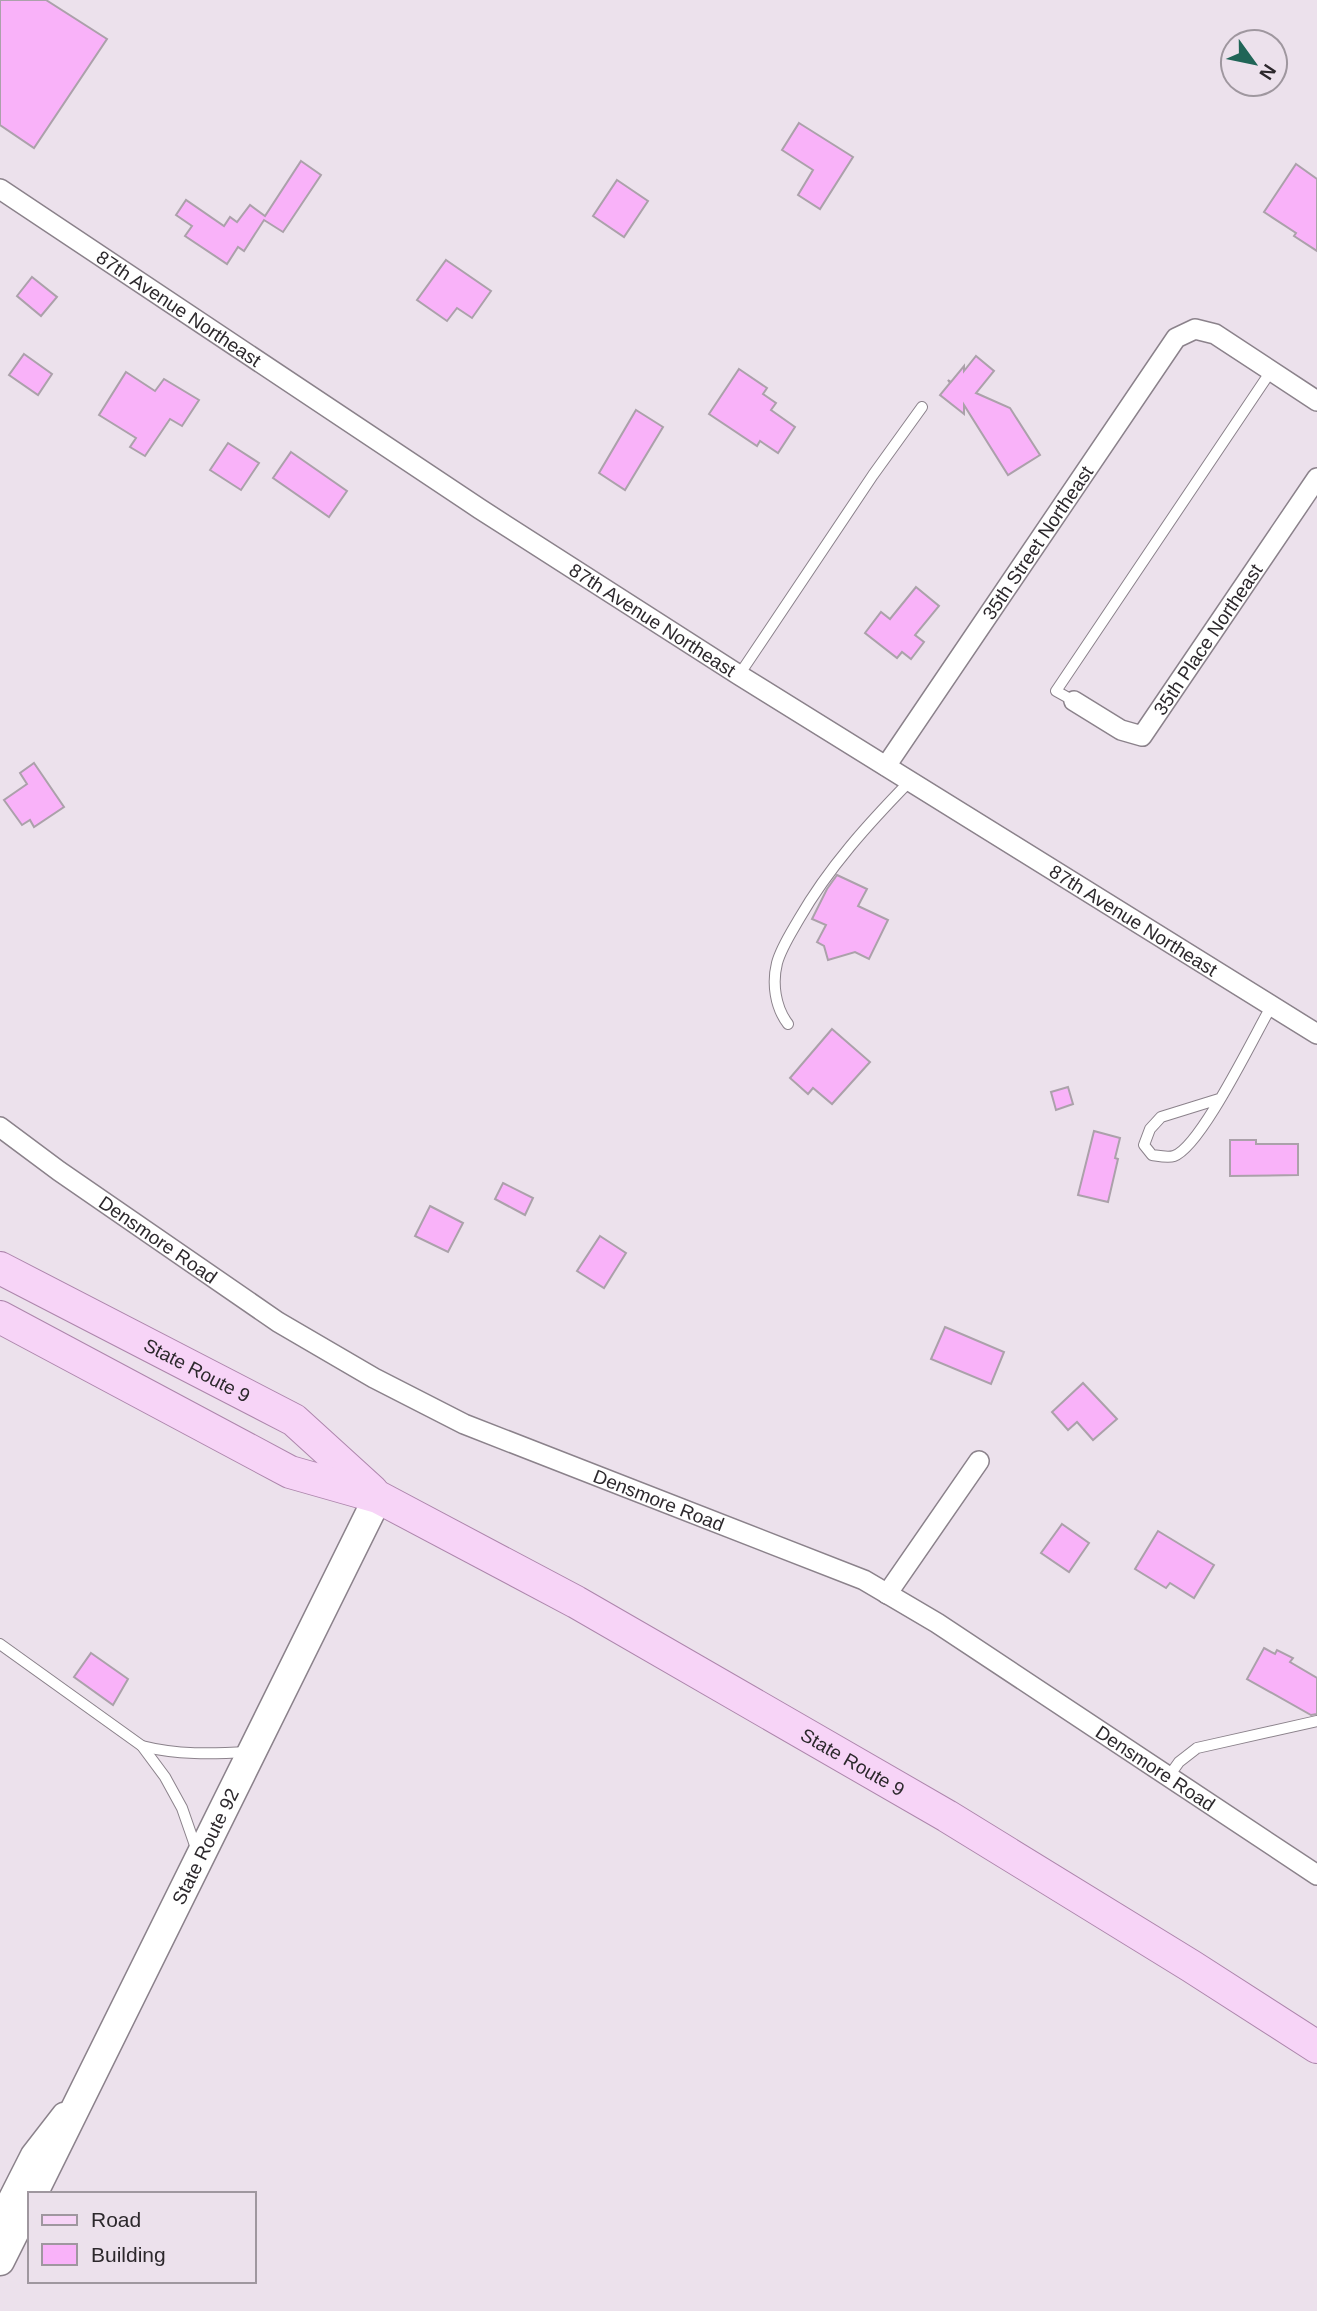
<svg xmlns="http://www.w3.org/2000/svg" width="1317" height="2311" font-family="Helvetica,sans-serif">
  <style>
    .building { fill: #f9b2f9; stroke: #aba1aa; stroke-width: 2 }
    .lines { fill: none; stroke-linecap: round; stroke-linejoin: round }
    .service-casing { stroke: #8b828b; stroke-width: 12 }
    .minor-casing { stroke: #8b828b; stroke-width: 22 }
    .tertiary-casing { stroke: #8b828b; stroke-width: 27 }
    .secondary-casing { stroke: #8b828b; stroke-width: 31 }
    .primary-casing { stroke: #ad86ac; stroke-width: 34 }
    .service { stroke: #fff; stroke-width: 10 }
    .minor { stroke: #fff; stroke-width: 19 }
    .tertiary { stroke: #fff; stroke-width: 24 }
    .secondary { stroke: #fff; stroke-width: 28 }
    .primary { stroke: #f7d4f7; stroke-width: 32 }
    .labels { text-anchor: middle; stroke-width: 5; stroke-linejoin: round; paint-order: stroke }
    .street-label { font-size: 19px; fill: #2c282c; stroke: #ece1ec }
  </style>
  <rect width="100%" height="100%" fill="#ece1ec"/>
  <g class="building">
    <path d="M0,0H46L107,39L34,148L0,125Z"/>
    <path d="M799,123L853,157L820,209L798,195L813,170L782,150Z"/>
    <path d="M301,161L321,175L283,232L264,220L244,251L238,247L227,264L185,236L192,226L176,215L186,200L224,226L230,217L237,222L250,205L265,216Z"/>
    <path d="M1296,164L1317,179V251L1294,236L1296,233L1264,212Z"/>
    <path d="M617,180L648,201L624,237L593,216Z"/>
    <path d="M446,260L491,291L472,318L457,308L447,321L417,300Z"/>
    <path d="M32,277L57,297L41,316L17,296Z"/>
    <path d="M24,354L52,374L38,395L9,375Z"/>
    <path d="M976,356L994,371L976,393L1010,408L1040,455L1008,475L964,405V414L940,395L950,383L948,380L951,382L964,366V371Z"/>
    <path d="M739,369L767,388L763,394L776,403L771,410L795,427L778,453L760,441L757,446L709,414Z"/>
    <path d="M126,372L155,391L164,379L199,400L182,426L170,419L145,456L130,447L136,438L99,415Z"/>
    <path d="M636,410L663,427L625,490L599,473Z"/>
    <path d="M228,443L259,463L241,490L210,470Z"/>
    <path d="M291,452L347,491L329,517L273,478Z"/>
    <path d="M916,587L939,606L915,635L924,642L911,659L902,652L897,658L865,633L881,612L890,619Z"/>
    <path d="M34,763L64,807L34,827L30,820L22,825L4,800L27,784L20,773Z"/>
    <path d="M837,875L867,889L858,906L888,920L869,959L855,952L828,960L824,946L817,942L826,925L812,919L827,889Z"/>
    <path d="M832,1029L870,1062L832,1104L813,1088L808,1094L790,1078Z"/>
    <path d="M1068,1087L1073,1104L1056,1110L1051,1092Z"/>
    <path d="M1094,1131L1120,1138L1115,1158L1118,1159L1108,1202L1078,1195Z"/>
    <path d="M1230,1140H1256V1144H1298V1175L1230,1176Z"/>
    <path d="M503,1183L533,1198L525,1215L495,1199Z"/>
    <path d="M430,1206L463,1223L448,1252L415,1236Z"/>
    <path d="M600,1236L626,1253L604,1288L577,1271Z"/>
    <path d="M945,1327L1004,1352L991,1384L931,1359Z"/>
    <path d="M1083,1383L1117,1419L1093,1440L1077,1422L1068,1430L1052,1412Z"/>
    <path d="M1062,1524L1089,1543L1069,1572L1041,1553Z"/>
    <path d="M1158,1531L1214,1565L1194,1598L1170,1583L1166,1588L1135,1569Z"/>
    <path d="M1264,1648L1275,1654L1277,1650L1293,1658L1290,1662L1317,1678V1714L1311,1715L1247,1679Z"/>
    <path d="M91,1653L128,1679L113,1705L74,1677Z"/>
  </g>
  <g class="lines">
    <defs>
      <g id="service">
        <path d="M739,675L873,475L922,407"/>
        <path d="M1074,701L1056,691L1271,371"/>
        <path d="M788,1024C775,1007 772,983 777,963C781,948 791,933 799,919C829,867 868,824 910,781"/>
        <path d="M1219,1099L1161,1117L1150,1129L1144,1145L1152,1155C1159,1156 1168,1158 1174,1156C1201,1147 1255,1034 1272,1005"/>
        <path d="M0,1644L142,1746L165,1777L182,1808L197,1851"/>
        <path d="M142,1746C177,1755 212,1754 248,1752"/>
        <path d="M1169,1776L1179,1762L1197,1748L1317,1721"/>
      </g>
      <g id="minor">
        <path id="s1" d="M0,189L480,509L739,675L1317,1034"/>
        <path id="s2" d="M1074,701L1121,730L1142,736L1317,478"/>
        <path id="s3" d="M886,766L1176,338L1195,329L1215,334L1317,401"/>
        <path id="s4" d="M0,1127L59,1171L278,1322L374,1378L464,1424L864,1580L937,1623L1317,1875"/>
        <path d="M887,1594L979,1461"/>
      </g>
      <path id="tertiary" d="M0,2220L33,2155L64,2115"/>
      <g id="secondary">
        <path id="s5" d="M33,2194L378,1497"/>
        <path d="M0,2261L30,2201"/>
      </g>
      <g id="primary">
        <path id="s6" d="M0,1268L294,1420L372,1491"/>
        <path id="s7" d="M0,1317L290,1472L378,1497L576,1602L947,1816L1191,1966L1317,2047"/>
      </g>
    </defs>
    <use href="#service" class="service-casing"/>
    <use href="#minor" class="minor-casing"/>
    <use href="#tertiary" class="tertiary-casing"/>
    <use href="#secondary" class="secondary-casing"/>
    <use href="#primary" class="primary-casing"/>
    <use href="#service" class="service"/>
    <use href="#minor" class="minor"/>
    <use href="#tertiary" class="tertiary"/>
    <use href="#secondary" class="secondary"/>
    <use href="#primary" class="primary"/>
  </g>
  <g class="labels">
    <g class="street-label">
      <text dy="7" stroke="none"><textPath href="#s1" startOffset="215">87th Avenue Northeast</textPath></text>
      <text dy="7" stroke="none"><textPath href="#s3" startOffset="270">35th Street Northeast</textPath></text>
      <text dy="7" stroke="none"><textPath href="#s1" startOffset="782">87th Avenue Northeast</textPath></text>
      <text dy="7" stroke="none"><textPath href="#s2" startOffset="194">35th Place Northeast</textPath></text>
      <text dy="7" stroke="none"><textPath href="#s1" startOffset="1349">87th Avenue Northeast</textPath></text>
      <text dy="7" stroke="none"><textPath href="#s4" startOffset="194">Densmore Road</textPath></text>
      <text dy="7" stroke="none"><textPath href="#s6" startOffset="222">State Route 9</textPath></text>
      <text dy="7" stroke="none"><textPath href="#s4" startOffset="761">Densmore Road</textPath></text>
      <text dy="7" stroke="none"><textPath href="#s7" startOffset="964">State Route 9</textPath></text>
      <text dy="7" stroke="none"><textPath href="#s4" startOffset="1328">Densmore Road</textPath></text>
      <text dy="7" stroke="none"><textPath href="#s5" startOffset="388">State Route 92</textPath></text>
    </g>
  </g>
  <rect x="28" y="2192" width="228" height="91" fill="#ece1ec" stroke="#9f979f" stroke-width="2"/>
  <rect x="42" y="2215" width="35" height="10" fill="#f7d4f7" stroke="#9f979f" stroke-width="2"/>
  <text x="91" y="2227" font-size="21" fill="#2c282c">Road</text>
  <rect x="42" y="2244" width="35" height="21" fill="#f9b2f9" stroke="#9f979f" stroke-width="2"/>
  <text x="91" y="2262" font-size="21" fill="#2c282c">Building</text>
  <g transform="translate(1254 63) rotate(123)"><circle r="33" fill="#ece1ec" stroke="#9f979f" stroke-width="2"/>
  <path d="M0-5L12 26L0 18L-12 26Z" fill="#206557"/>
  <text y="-10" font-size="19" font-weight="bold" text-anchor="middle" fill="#2c282c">N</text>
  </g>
</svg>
